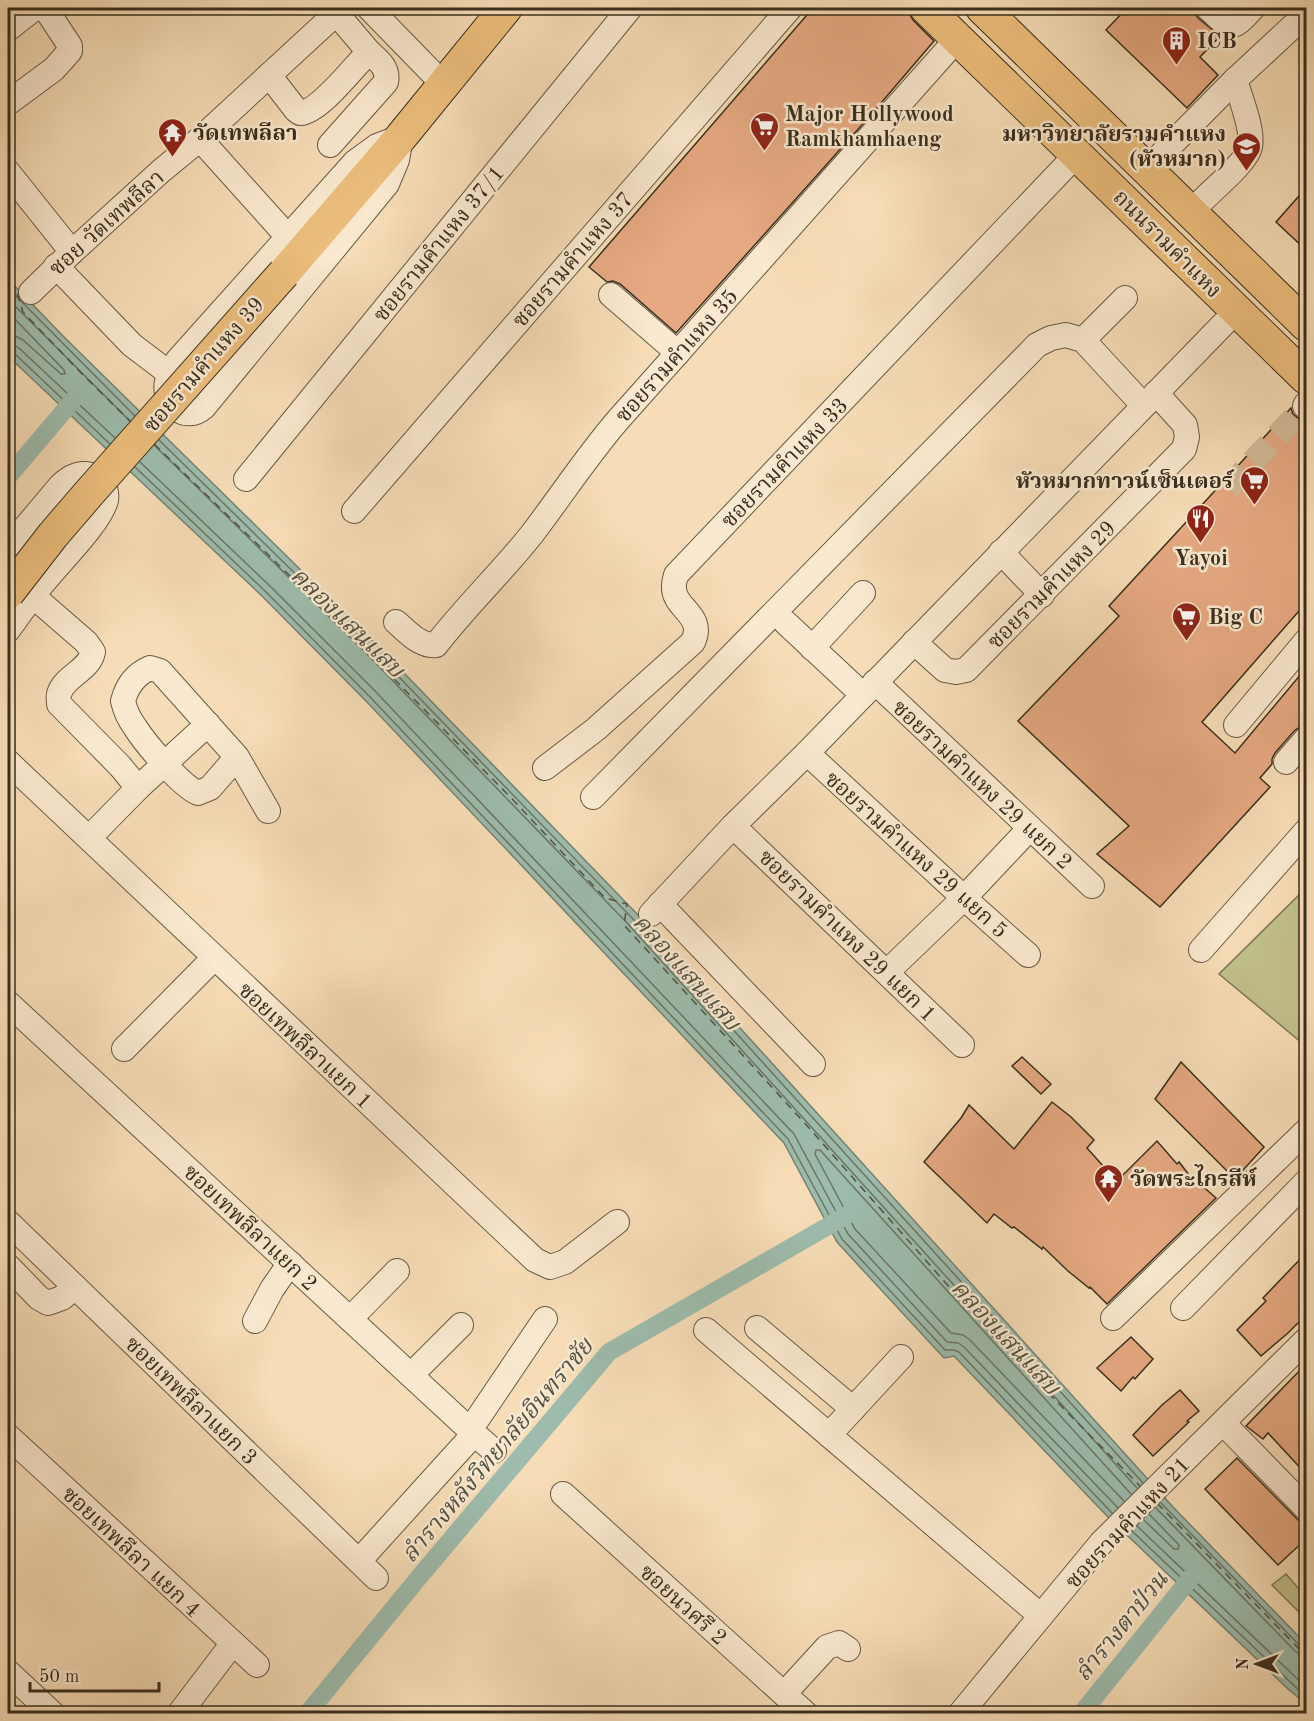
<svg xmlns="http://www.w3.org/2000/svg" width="1314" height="1721" font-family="'Old Standard TT','Noto Serif Thai',serif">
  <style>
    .green { fill: #c1c08c; stroke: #7d7755; stroke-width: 1.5 }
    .water { fill: #9dbcad; stroke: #758374; stroke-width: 1.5 }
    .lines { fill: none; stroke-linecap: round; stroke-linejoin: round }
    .shore { stroke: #6b7566; stroke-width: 1.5 }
    .canal { stroke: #9dbcad; stroke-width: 18 }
    .ferry { stroke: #525242; stroke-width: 1.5; stroke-dasharray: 8 6; stroke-linecap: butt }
    .building { fill: #e6a981; stroke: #392e1e; stroke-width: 1.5 }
    .minor-tunnel { stroke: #d1ba98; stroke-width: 24; stroke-dasharray: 24 12; stroke-linecap: butt }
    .minor-casing { stroke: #685a44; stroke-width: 26 }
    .major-casing { stroke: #392e1e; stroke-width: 34 }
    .minor { stroke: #fae9d0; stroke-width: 24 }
    .major { stroke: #ecbe7c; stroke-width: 32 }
    .major-bridge-casing { stroke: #392e1e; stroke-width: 34; stroke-linecap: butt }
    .major-bridge { stroke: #ecbe7c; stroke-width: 32 }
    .labels { text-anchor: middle; stroke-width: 5; stroke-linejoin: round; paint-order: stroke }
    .poi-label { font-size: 22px; font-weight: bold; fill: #392e1e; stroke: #fae9d0; text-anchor: start }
    .street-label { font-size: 22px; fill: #392e1e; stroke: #fae9d0 }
    .water-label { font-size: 24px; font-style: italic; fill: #525242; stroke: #fae9d0 }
  </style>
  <rect width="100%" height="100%" fill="#f7ddb7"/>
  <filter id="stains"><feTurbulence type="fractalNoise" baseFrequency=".00333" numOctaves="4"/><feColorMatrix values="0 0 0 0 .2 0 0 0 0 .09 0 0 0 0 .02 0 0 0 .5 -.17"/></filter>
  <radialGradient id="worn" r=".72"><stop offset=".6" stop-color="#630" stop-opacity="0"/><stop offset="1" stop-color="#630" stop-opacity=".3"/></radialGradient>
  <g class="green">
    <path d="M1305,889L1306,1039L1302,1043L1219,974Z"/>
    <path d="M1286,1574L1306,1597V1619L1272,1585Z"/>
  </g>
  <path class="water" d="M8,279L64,337L374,642L638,915L1173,1507L1306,1644V1704L1288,1689L1107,1516L954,1356L944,1358L837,1242L784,1143L366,701L262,596L8,356Z"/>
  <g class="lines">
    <g class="shore">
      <path d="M8,288L135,416"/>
      <path d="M8,299L130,421"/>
      <path d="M8,312L64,370L65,374H61L23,340L15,336L8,335"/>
      <path d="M8,344L14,345L20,349L115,438"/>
      <path d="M8,352L15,354L110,444"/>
      <path d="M159,440L370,647L633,919L1143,1483"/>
      <path d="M154,445L365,652L628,924L1137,1488"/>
      <path d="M140,462L271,587L376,692L794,1134L848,1234L947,1342L958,1343L964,1347L1118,1508"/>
      <path d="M135,467L266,592L370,697L788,1139L842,1239L945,1350H954L959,1352L1112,1513"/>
      <path d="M1124,1501L970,1340L963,1335L951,1333L855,1229L815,1154L816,1150H820L1131,1494"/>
      <path d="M1161,1503L1300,1646L1306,1648"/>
      <path d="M1156,1508L1295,1651L1300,1655H1306"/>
      <path d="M1144,1520L1174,1549H1178L1179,1545L1149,1514"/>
      <path d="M1137,1526L1306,1687"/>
      <path d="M1132,1531L1306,1697"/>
    </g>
    <g class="canal">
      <path d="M8,477L80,392"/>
      <path d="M307,1714L420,1576L609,1352L849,1214"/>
      <path d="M1081,1714L1197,1570"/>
    </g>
    <g class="ferry">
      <path d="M8,286L15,287L23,312L84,376L131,422"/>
      <path d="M154,444L349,633L516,803L605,898L627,904L624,925L810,1129L996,1340L1141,1487"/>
      <path d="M1157,1503L1306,1656"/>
    </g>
  </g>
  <g class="building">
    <path d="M813,8H909V13L913,20L934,41L869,117L676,333L620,284L613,281L607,282L589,267Z"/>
    <path d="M1127,8H1148L1155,14L1162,8H1191L1198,18L1220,36L1200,57L1218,75L1187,108L1106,30Z"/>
    <path d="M1306,188V250L1276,222Z"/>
    <path d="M1291,408L1293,414L1298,418L1306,420V603L1202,722L1235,753L1306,668V724L1295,730L1275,753L1272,759V764L1260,778L1270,787L1160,907L1097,854L1129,826L1018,721L1119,616L1109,606Z"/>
    <path d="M1022,1057L1051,1084L1041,1094L1012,1066Z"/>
    <path d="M1181,1062L1264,1147L1235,1179L1155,1099Z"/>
    <path d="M1052,1102L1071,1117L1094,1140L1087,1148L1112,1176L1113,1174L1118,1180L1157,1141L1177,1164L1179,1162L1197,1185L1199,1183L1216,1198L1107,1304L1090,1287L1089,1288L1068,1271L1043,1247L1042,1249L1014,1227L1012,1228L994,1214L987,1223L924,1162L961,1118L969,1105L1014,1149Z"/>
    <path d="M1306,1253V1315L1288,1333L1261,1356L1237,1330L1266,1301L1263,1298Z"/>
    <path d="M1131,1337L1153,1359L1135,1379L1133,1377L1121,1391L1097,1368Z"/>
    <path d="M1306,1364V1474L1268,1433L1263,1439L1246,1426Z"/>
    <path d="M1180,1390L1199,1411L1187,1421L1189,1422L1153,1456L1133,1435L1162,1405Z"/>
    <path d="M1237,1458L1306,1528V1539L1278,1565L1205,1489Z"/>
  </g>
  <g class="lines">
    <path class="minor-tunnel" d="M1228,488L1305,406"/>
    <defs>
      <g id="minor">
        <path d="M369,8L444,85"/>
        <path d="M1208,8C1231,30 1231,32 1253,8"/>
        <path d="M336,13L369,52"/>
        <path d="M8,29L35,8"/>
        <path d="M269,75L296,110L300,113C320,112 354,66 369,52C378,60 389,68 386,82L330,145"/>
        <path d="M8,103L54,69L70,51V46L45,8"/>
        <path d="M401,137L397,160L387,184L204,407C185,424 162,404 167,381C168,373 174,367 178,360L355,162L377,146Z"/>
        <path d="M200,139L288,237"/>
        <path d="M1157,159L1235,80L1306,14"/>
        <path d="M8,172L72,252"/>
        <path d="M1201,202C1212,190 1247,162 1250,147C1254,132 1240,96 1235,80"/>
        <path d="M56,266L132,345L169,373"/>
        <path d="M31,292L72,252L161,171L200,139L342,8"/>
        <path d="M611,295L678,353"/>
        <path d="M1083,340L1125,298"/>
        <path d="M1305,406L1306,404"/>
        <path d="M246,479L630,8"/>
        <path d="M354,511L790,8"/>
        <path d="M8,548L61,485C68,479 76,473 86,474C99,475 108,488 106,500C101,522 59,563 44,582C31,597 20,614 8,630"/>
        <path d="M1001,552L1042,595"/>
        <path d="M33,596L86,642L93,652C89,671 64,676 59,694C58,697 59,701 59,704L120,766L138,788L89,838"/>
        <path d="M396,622C407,631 420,647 436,645C466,606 502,572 532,534C561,496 587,456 618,420L958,38"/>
        <path d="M786,623L863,695"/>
        <path d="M914,642L945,670L956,672L966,670L1184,449L1187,437L1185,425L1156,393"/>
        <path d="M812,648L863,593"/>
        <path d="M875,682L1092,886"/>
        <path d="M1236,725L1306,641"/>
        <path d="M807,753L964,898L1028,955"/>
        <path d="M237,757L210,788L198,793C181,786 145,743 135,727C129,719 125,710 123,701C127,686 136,674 150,668L160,671L237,757L268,811"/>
        <path d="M8,762L535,1260L550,1267L565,1262L617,1222"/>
        <path d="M1286,762L1306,739"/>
        <path d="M545,768L596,729L693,642C706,614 672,609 674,585C674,582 675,579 676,575L1078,153"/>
        <path d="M138,788L208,724"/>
        <path d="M593,797L1037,345L1051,338L1066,335L1083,340L1143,405"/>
        <path d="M733,826L962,1045"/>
        <path d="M660,904L813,1064"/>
        <path d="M651,914L733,826L807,753L1237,310"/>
        <path d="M1201,950L1306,831"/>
        <path d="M887,972L964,898L1030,828"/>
        <path d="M8,1003L470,1430L494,1451"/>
        <path d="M124,1049L214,958"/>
        <path d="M8,1222L376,1578"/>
        <path d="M8,1266L39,1298L48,1303L62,1298L75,1287"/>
        <path d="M1183,1308L1306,1182"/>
        <path d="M1113,1318L1306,1131"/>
        <path d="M350,1319L397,1271"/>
        <path d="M255,1321L272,1289L290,1263"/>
        <path d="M757,1328L853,1409"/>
        <path d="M706,1330L1041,1616"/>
        <path d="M411,1375L461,1325"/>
        <path d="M1223,1423L1306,1508"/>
        <path d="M470,1430L545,1319"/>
        <path d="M829,1435L901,1357"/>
        <path d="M8,1436L257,1665"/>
        <path d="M563,1494L806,1714"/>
        <path d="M359,1561L474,1434"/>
        <path d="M8,1672L53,1714"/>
        <path d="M784,1694L827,1647L839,1643L848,1649"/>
        <path d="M179,1714L233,1643"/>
        <path d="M960,1714L1102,1542L1306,1340"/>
      </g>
      <g id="major">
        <path d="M926,8L1306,378"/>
        <path d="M982,8L1306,325"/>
        <path d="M284,273L401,137L506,8"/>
      </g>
    </defs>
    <use href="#minor" class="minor-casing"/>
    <use href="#major" class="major-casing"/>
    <use href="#minor" class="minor"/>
    <use href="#major" class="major"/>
    <defs>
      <path id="major-bridge" d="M8,593L53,535L90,492L284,273"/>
    </defs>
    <use href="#major-bridge" class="major-bridge-casing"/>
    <use href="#major-bridge" class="major-bridge"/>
  </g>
  <defs>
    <symbol id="building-pin" viewBox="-11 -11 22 30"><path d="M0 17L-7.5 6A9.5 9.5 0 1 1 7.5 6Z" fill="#8f2418" stroke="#fae9d0"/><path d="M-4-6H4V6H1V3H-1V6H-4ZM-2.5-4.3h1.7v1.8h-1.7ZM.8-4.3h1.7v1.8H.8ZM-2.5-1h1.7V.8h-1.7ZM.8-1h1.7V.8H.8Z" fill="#fff"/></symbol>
    <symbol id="supermarket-pin" viewBox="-11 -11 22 30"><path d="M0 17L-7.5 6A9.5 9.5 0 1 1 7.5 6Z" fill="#8f2418" stroke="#fae9d0"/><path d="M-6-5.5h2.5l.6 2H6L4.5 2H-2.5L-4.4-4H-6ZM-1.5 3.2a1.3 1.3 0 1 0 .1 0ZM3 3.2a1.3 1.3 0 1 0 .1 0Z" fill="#fff"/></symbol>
    <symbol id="temple-pin" viewBox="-11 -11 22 30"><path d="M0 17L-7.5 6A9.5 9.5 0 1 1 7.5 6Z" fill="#8f2418" stroke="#fae9d0"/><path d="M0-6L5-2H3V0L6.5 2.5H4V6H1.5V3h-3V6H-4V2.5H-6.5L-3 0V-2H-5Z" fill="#fff"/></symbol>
    <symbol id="university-pin" viewBox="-11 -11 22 30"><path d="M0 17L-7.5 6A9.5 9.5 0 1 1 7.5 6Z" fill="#8f2418" stroke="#fae9d0"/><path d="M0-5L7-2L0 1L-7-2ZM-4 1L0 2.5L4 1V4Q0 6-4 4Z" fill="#fff"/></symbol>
    <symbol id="restaurant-pin" viewBox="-11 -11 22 30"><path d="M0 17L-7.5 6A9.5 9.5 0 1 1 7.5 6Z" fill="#8f2418" stroke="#fae9d0"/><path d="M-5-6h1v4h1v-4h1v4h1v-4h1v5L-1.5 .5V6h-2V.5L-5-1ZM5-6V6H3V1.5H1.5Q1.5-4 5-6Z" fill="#fff"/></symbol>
  </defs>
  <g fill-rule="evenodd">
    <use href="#building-pin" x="1160" y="24" width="33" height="45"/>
    <use href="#supermarket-pin" x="748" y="110" width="33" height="45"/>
    <use href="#temple-pin" x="156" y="116" width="33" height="45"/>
    <use href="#university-pin" x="1230" y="130" width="33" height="45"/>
    <use href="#supermarket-pin" x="1238" y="464" width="33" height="45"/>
    <use href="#restaurant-pin" x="1184" y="502" width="33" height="45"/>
    <use href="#supermarket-pin" x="1170" y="600" width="33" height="45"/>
    <use href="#temple-pin" x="1092" y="1162" width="33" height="45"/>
  </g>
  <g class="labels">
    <g class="poi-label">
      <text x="1197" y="48">ICB</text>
      <text x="785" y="121">Major Hollywood<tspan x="785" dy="25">Ramkhamhaeng</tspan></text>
      <text x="193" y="140">วัดเทพลีลา</text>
      <text x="1226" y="141" text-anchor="end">มหาวิทยาลัยรามคำแหง<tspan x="1226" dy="25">(หัวหมาก)</tspan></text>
      <text x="1233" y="488" text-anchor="end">หัวหมากทาวน์เซ็นเตอร์</text>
      <text x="1201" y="565" text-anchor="middle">Yayoi</text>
      <text x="1208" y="624">Big C</text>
      <text x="1130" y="1186">วัดพระไกรสีห์</text>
    </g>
    <g class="street-label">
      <text transform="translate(106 222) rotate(-42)" y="8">ซอย วัดเทพลีลา</text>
      <text transform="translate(438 243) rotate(-51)" y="8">ซอยรามคำแหง 37/1</text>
      <text transform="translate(1168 243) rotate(45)" y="8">ถนนรามคำแหง</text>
      <text transform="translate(572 259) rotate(-49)" y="8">ซอยรามคำแหง 37</text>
      <text transform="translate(676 355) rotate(-48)" y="8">ซอยรามคำแหง 35</text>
      <text transform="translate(203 364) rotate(-49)" y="8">ซอยรามคำแหง 39</text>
      <text transform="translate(784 462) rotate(-46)" y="8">ซอยรามคำแหง 33</text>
      <text transform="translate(1051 584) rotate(-45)" y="8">ซอยรามคำแหง 29</text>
      <text transform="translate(983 784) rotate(43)" y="8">ซอยรามคำแหง 29 แยก 2</text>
      <text transform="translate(917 854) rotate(42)" y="8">ซอยรามคำแหง 29 แยก 5</text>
      <text transform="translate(848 935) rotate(44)" y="8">ซอยรามคำแหง 29 แยก 1</text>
      <text transform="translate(306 1045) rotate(43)" y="8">ซอยเทพลีลาแยก 1</text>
      <text transform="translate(251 1227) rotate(43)" y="8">ซอยเทพลีลาแยก 2</text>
      <text transform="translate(192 1400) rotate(44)" y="8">ซอยเทพลีลาแยก 3</text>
      <text transform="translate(1127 1522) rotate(-47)" y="8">ซอยรามคำแหง 21</text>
      <text transform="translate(132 1551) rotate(43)" y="8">ซอยเทพลีลา แยก 4</text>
      <text transform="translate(684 1604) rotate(42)" y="8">ซอยนวศรี 2</text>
    </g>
    <g class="water-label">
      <text transform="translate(348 622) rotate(44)" y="8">คลองแสนแสบ</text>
      <text transform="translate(687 972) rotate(48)" y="8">คลองแสนแสบ</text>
      <text transform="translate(1006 1337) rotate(47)" y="8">คลองแสนแสบ</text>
      <text transform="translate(497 1450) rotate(-50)" y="8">ลำรางหลังวิทยาลัยอินทราชัย</text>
      <text transform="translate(1121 1626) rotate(-51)" y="8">ลำรางตาป่วน</text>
    </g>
  </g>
  <rect width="1314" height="1721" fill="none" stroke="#f7ddb7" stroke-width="30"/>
  <rect x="9" y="9" width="1296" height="1703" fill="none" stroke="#392e1e" stroke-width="3"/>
  <rect x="15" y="15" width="1284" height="1691" fill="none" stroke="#392e1e" stroke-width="1.5"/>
  <g transform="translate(1257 1664) rotate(270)" stroke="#fae9d0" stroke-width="4.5" paint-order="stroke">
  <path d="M0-4.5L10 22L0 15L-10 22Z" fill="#392e1e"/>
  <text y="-9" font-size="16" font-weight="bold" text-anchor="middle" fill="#392e1e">N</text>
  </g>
  <path d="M30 1682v9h129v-9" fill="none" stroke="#392e1e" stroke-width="3"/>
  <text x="39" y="1682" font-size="18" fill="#392e1e" stroke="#fae9d0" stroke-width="4.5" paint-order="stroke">50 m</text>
  <rect width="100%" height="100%" filter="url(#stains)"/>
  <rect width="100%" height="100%" fill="url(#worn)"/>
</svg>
